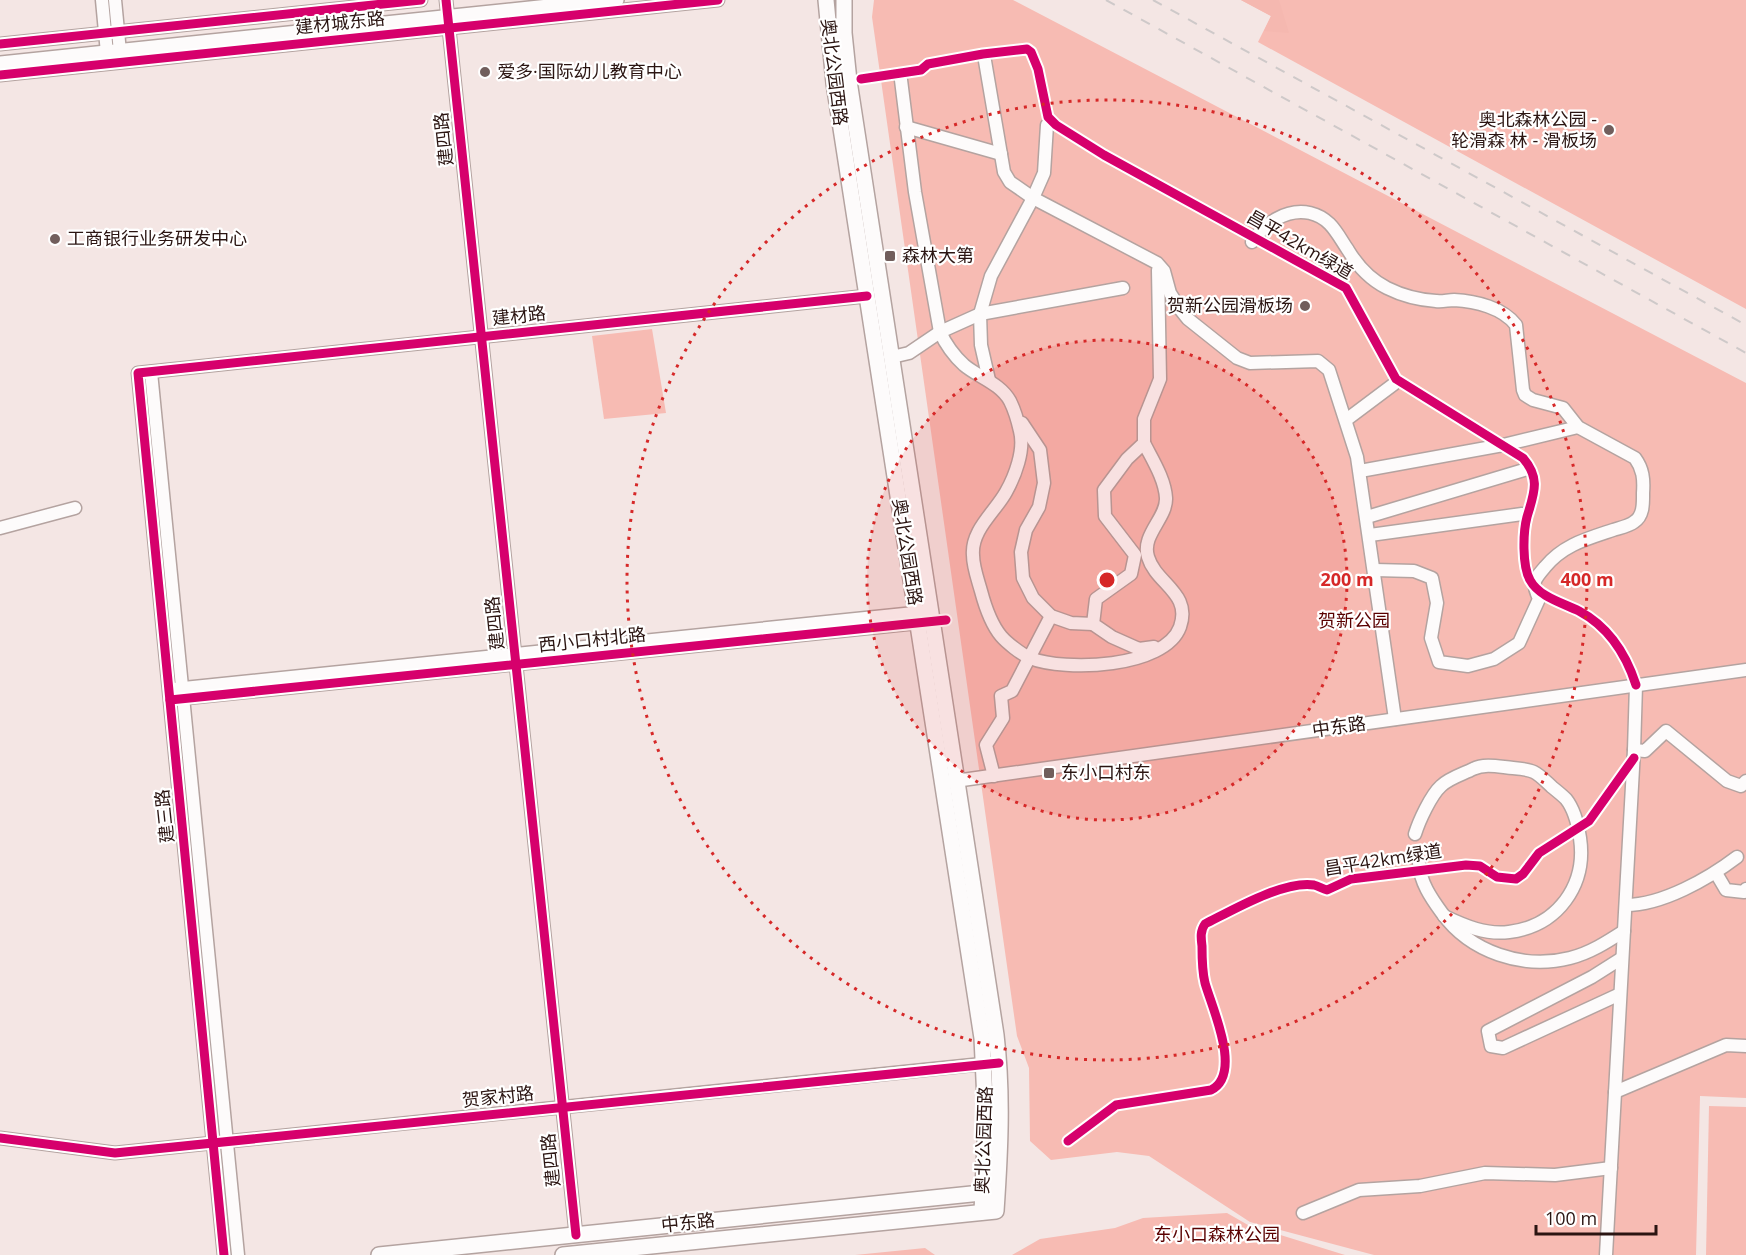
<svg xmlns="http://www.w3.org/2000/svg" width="1746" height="1255" font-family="'Open Sans','Noto Sans SC',sans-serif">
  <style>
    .green { fill: #f7bbb3 }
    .forest { fill: #f5b8b0 }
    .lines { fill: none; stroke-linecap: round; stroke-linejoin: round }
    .minor-casing { stroke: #b4a3a0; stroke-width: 15 }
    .major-casing { stroke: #b4a3a0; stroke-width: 18 }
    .minor { stroke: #fdfbfb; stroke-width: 12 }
    .major { stroke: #fdfbfb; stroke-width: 15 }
    .rail { stroke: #cec9c9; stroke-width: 2; stroke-dasharray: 10 10; stroke-linecap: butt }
    .cycleway-casing { stroke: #fff; stroke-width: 13 }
    .cycleway { stroke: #d6006c; stroke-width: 9 }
    .ring { fill: none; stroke: #d62828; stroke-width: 3; stroke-dasharray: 3 6 }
    .poi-dot { fill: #715e5c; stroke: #fff; stroke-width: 2 }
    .labels { text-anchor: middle; stroke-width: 4.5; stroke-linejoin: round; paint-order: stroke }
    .street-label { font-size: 18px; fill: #2b1512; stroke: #fff }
    .poi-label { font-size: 18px; fill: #2b1512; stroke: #fff; text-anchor: start }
    .park-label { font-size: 18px; fill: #5a0000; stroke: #fff }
    .centre { fill: #d62828; stroke: #fff; stroke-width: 3 }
    .ring-label { font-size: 18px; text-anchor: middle; font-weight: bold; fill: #d62828; stroke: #fff; stroke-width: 4.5; stroke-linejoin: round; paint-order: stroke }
  </style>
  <rect width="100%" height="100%" fill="#f4e6e4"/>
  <g class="green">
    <path d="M874,0H1013L1746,383V1098L1700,1096L1696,1255H1374L1250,1222L1149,1156L1117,1152L1051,1160L1030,1141L1029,1068L1017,1036L872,17Z"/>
    <path d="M1241,0H1746V309L1258,42L1271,16Z"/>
    <path d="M652,329L666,413L604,419L592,336Z"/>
    <path d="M1709,1106L1746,1107V1255H1706Z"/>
    <path d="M1227,1213L1248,1225L1345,1255H1012L1040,1239L1115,1228L1143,1218Z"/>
    <path d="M925,1248L935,1255H855Z"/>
  </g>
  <path class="forest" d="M1241,0H1279L1289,33L1264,31L1271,16Z"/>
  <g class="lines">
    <defs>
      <g id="minor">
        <path d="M102,0L107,53"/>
        <path d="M115,0L120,52"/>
        <path d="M446,0L576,1235"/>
        <path d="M0,44L421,0"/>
        <path d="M985,61L1004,172L1010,182L1033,198L1157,263L1164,271L1170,293L1180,309L1188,319L1237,358L1250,363L1318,361L1329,370L1357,457L1395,719"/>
        <path d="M0,75L718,0"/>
        <path d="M901,80L915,192L940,332C946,345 953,355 964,365C978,377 1000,383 1010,401C1014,409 1018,422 1020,431C1025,450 1015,476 1006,492C995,512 971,530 973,555C973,567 978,580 981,591C985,606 991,624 1001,636C1007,643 1021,654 1030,658C1065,672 1165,668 1180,627C1192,593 1156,584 1148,557C1141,535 1167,518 1166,498C1165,479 1152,459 1144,443"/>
        <path d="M906,127L1001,154"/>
        <path d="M1252,242C1264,224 1286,208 1310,213C1331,218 1337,234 1348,250C1357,265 1371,280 1387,288C1401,295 1420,300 1436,301C1442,302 1448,300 1454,300C1476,301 1503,308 1516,325L1523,390L1525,395L1533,400L1563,408L1578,427L1635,458C1643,469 1644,479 1643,493C1643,502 1644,516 1634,522C1629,526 1619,528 1613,530C1586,539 1563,545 1545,567C1533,581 1532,582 1539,599L1519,643L1494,659L1468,666L1439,662L1431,638L1437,603L1432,578L1414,571L1375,570"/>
        <path d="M892,357L909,353L940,332L980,314L1123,288"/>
        <path d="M151,372L238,1255"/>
        <path d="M989,380L981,345L980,314L991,276L1033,198L1044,173L1047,125"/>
        <path d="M1346,420L1394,384"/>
        <path d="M1022,423L1040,450L1044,483L1039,507L1026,530L1021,552L1023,578L1033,598L1051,616L1071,623L1093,624"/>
        <path d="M1360,471L1503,445L1578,427"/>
        <path d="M1367,517L1524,470"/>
        <path d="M0,528L75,508"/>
        <path d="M1370,535L1522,514"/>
        <path d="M1154,647L1139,649L1112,637L1093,624L1096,599L1131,574L1135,555L1105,516L1104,490L1127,459L1144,443V419L1160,379L1158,270"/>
        <path d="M174,689L924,612"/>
        <path d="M177,699L927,622"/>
        <path d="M1634,750L1645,751L1666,731L1727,781L1741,786L1746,781"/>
        <path d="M994,776L986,745L1003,718L1001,696L1012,691L1051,616"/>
        <path d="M948,782L1746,670"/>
        <path d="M1415,834C1419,821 1431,795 1441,786C1449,778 1463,774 1473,769C1485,763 1500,767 1513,768C1536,770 1536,772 1552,787C1557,791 1562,795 1566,799C1574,809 1578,825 1580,838C1587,885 1558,926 1509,932C1486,935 1465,926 1444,916"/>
        <path d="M1419,863C1420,882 1431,898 1442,913C1470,952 1523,970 1570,958C1590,953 1607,942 1624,931"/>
        <path d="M1716,873L1726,890L1744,892L1746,889"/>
        <path d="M1626,905C1662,905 1708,879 1737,857"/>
        <path d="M1620,994L1503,1048L1491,1046L1488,1031L1592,977L1622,958"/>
        <path d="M1615,1092L1726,1045L1746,1046"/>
        <path d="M0,1138L115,1153L992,1063"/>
        <path d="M1303,1213L1359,1190L1420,1186L1485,1173L1555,1175L1611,1168"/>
        <path d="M224,1255L138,373L867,296"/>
        <path d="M1606,1255L1634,750L1636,685"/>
      </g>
      <g id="major">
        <path d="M826,0L834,83L982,1038L986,1121L982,1212"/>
        <path d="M0,64L616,0"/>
        <path d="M379,1255L991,1192"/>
        <path d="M563,1255L996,1211C1000,1152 1003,1094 996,1035L849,81L844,33V0"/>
      </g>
    </defs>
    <use href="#minor" class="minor-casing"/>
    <use href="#major" class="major-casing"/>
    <use href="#minor" class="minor"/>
    <use href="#major" class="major"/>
    <g class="rail">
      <path d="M1106,0L1746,353"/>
      <path d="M1153,0L1746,325"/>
    </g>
    <defs>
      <g id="cycleway">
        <path d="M446,0L576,1235"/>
        <path d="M0,44L421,0"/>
        <path d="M0,75L718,0"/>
        <path d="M861,79L921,70L928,64L983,54L1027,49L1031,52L1038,69L1048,117L1056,125L1104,155L1346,288L1396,379L1523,458C1541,479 1534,493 1527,517C1523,532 1522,566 1530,580C1539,597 1563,603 1579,611C1609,627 1626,654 1636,685"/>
        <path d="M170,700L946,620"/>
        <path d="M0,1138L115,1153L999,1063"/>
        <path d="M1068,1141L1116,1105L1211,1090C1243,1074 1212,1008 1205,983C1202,971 1202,958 1202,946C1201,938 1200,931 1205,924C1231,911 1284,880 1314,885C1318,886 1323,889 1327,890L1351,879L1466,865L1480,866L1497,877L1516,879L1523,874L1539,853L1589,821L1634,758"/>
        <path d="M224,1255L138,373L867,296"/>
      </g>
    </defs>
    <use href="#cycleway" class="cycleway-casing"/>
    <use href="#cycleway" class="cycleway"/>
  </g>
  <circle cx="1107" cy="580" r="240" fill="#d62828" fill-opacity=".12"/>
  <g class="ring">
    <circle cx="1107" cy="580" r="240"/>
    <circle cx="1107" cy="580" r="480"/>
  </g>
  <g class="poi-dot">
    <circle cx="485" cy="72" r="6"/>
    <circle cx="1609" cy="130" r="6"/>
    <circle cx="55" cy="239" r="6"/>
    <rect x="884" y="250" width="12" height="12" rx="3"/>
    <circle cx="1305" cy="306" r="6"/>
    <rect x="1043" y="767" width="12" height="12" rx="3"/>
  </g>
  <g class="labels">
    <g class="street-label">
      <text transform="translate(340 23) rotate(-6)" y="6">建材城东路</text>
      <text transform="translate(834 72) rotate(83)" y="6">奥北公园西路</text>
      <text transform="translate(444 139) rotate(-96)" y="6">建四路</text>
      <text transform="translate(1300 245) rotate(30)" y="6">昌平42km绿道</text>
      <text transform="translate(519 316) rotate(-6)" y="6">建材路</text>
      <text transform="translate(907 552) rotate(81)" y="6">奥北公园西路</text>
      <text transform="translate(495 623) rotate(-96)" y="6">建四路</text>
      <text transform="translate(592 640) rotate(-6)" y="6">西小口村北路</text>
      <text transform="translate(1339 727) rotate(-8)" y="6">中东路</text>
      <text transform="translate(165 816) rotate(-96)" y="6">建三路</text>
      <text transform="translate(1383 860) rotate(-9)" y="6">昌平42km绿道</text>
      <text transform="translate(498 1097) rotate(-6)" y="6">贺家村路</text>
      <text transform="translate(984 1140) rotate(-88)" y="6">奥北公园西路</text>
      <text transform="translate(551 1160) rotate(-96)" y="6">建四路</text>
      <text transform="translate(688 1223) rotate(-6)" y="6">中东路</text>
    </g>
    <g class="poi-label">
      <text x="497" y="78">爱多·国际幼儿教育中心</text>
      <text x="1597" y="126" text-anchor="end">奥北森林公园 -<tspan x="1597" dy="21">轮滑森 林 - 滑板场</tspan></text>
      <text x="67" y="245">工商银行业务研发中心</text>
      <text x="902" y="262">森林大第</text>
      <text x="1293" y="312" text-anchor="end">贺新公园滑板场</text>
      <text x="1061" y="779">东小口村东</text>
    </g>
    <g class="park-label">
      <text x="1354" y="627">贺新公园</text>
      <text x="1217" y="1241">东小口森林公园</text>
    </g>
  </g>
  <circle cx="1107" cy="580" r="9" class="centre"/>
  <g class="ring-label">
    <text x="1347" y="586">200 m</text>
    <text x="1587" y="586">400 m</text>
  </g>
  <path d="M1536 1225v9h120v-9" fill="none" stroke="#2b1512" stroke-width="3"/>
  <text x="1545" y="1225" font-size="18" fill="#2b1512" stroke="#ffffff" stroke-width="4.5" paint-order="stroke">100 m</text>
</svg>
